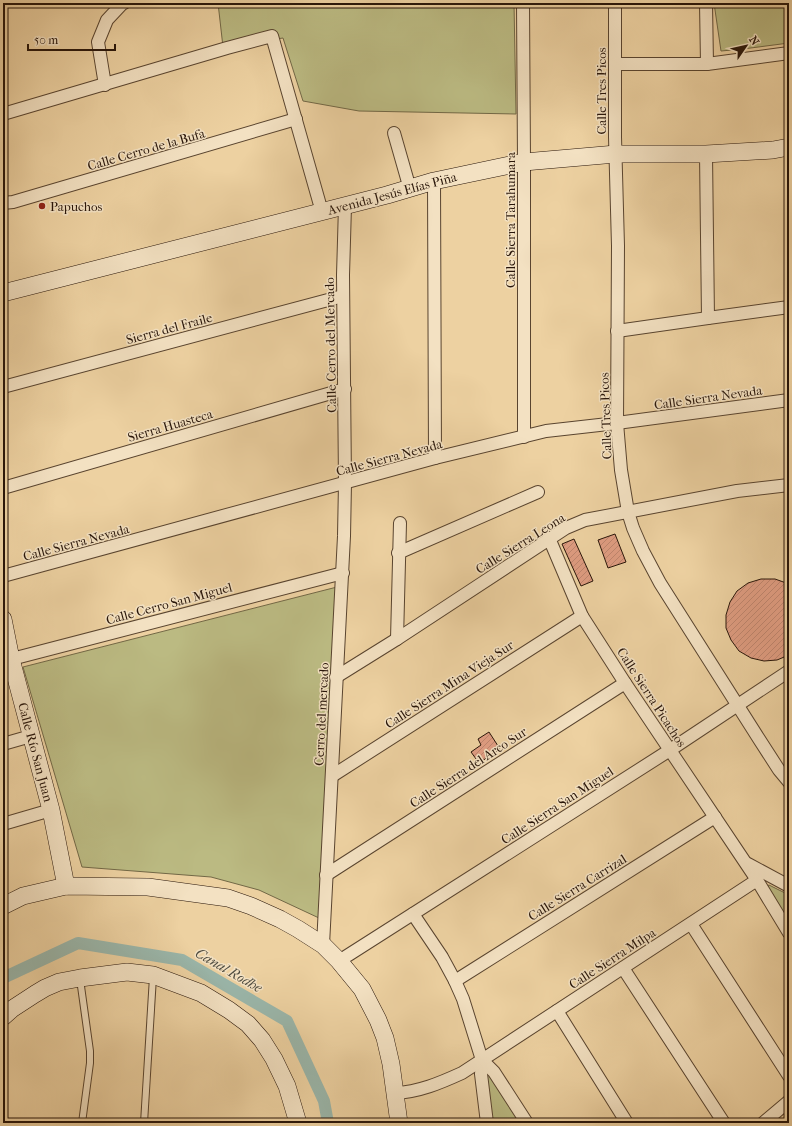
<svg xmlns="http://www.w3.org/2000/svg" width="792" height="1126" font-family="'IM FELL French Canon',serif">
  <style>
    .green { fill: #bbba82; stroke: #726846 }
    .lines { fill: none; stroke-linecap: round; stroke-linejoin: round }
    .canal { stroke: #9ab6aa; stroke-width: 12 }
    .building { fill: url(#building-hatch); stroke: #281509 }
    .lane-casing { stroke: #59442f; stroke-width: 8 }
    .street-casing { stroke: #59442f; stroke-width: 14 }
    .secondary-casing { stroke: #281509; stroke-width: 18 }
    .lane { stroke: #f3e1c2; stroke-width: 6 }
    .street { stroke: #f3e1c2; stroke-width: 12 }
    .secondary { stroke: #f3e1c2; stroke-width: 17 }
    .poi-dot { fill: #8f2418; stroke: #f3e1c2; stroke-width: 1.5 }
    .labels { text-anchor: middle; stroke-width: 3; stroke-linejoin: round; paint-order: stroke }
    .street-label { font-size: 13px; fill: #281509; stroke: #f3e1c2 }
    .poi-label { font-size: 13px; fill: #281509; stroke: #f3e1c2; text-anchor: start }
    .water-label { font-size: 14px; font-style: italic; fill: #504d41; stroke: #f3e1c2 }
  </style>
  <defs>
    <pattern id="building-hatch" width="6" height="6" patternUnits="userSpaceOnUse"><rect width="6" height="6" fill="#e09d82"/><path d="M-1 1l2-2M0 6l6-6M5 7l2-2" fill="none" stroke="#c0866f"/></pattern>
  </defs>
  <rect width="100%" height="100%" fill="#edd1a1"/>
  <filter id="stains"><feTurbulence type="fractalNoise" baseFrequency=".005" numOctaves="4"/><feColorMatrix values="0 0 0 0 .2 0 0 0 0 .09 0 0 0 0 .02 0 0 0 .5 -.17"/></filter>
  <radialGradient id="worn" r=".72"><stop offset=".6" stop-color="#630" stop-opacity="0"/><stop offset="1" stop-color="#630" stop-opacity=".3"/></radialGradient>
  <g class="green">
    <path d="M218,3H514L516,114L359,111L303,101L283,38L223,47Z"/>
    <path d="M714,3H789V43L743,49L721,51Z"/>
    <path d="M337,587L319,918L259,890L211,877L82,867L23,667Z"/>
    <path d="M769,885L789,895V926L765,887Z"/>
    <path d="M490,1074L521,1123H492L485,1077Z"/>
  </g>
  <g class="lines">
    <path class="canal" d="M3,978L78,943L182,960L287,1021L324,1101L328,1123"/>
  </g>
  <g class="building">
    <path d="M615,534L626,562L608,568L598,540Z"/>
    <path d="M574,539L593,581L581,586L562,544Z"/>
    <path d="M761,579H775L789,584V655L777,660L764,661L751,658L739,651L731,640L726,628V615L730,602L737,591L748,583Z"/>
    <path d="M489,732L500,749L479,763L471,752L481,745L478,739Z"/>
  </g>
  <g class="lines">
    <defs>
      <g id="lane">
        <path d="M80,979L90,1051V1063L82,1123"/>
        <path d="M144,1123L153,977"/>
      </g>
      <g id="street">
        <path d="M523,3L524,162V437"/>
        <path d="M615,3V137L618,246L617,423L621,470L628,512L633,528L643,551L660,583L759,739L779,770L789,782"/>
        <path d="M706,3L707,64"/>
        <path d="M615,64H707L789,53"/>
        <path d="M105,85L98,42L107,20L122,4L124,3"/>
        <path d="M3,114L227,48L272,36L322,212"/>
        <path d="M394,133L410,189"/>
        <path d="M706,154L708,318"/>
        <path d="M434,181L435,458"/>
        <path d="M3,203L13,202L296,119"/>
        <path d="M617,331L708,318L789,307"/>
        <path d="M3,387L343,296"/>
        <path d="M3,488L345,389"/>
        <path d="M549,538L582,616L625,683L757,880L789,933"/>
        <path d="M398,553L538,492"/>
        <path d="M3,576L435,458L546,431L617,423L789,400"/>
        <path d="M397,639L400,523"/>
        <path d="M4,661L343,573"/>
        <path d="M336,677L397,639L566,528L585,520L737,491L789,485"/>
        <path d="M3,744L31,736"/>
        <path d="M332,776L582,616"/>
        <path d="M3,824L51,810"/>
        <path d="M748,864L789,886"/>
        <path d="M326,875L625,683"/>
        <path d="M413,914L442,957L455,981L463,999L482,1060L481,1074L487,1123"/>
        <path d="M691,924L789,1076"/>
        <path d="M323,945L344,536L345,483L343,275L345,206"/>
        <path d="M339,961L670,750L789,671"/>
        <path d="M623,968L724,1123"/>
        <path d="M455,981L715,817"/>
        <path d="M557,1011L627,1123"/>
        <path d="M482,1060L494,1072L527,1123"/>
        <path d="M395,1093C419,1092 440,1083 462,1073L757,880"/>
        <path d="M763,1123L789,1101"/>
      </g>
      <g id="secondary">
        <path d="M3,293L387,195L434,181L524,162L616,154H706L773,150L789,147"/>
        <path d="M3,619L11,659L51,810L66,886"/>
        <path d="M3,906L23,896L66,886L148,887L228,898L251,906L280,919L298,929L323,945L339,961L362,989L378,1020L385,1038L391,1064L399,1123"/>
        <path d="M3,1017L12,1009L35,994L45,988L59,982L80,978L127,972L153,975L201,993L229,1010L248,1024L262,1040L274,1059L287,1086L298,1123"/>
      </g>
    </defs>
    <use href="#lane" class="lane-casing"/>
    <use href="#street" class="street-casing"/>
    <use href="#secondary" class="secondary-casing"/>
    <use href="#lane" class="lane"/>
    <use href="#street" class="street"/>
    <use href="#secondary" class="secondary"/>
  </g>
  <circle class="poi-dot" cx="42" cy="206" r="4"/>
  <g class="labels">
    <g class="street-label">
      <text transform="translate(601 91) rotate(-90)" y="5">Calle Tres Picos</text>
      <text transform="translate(146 149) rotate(-16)" y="5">Calle Cerro de la Bufa</text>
      <text transform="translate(392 193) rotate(-15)" y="5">Avenida Jesús Elías Piña</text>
      <text transform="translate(510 220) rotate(-90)" y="5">Calle Sierra Tarahumara</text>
      <text transform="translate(169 328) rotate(-15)" y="5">Sierra del Fraile</text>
      <text transform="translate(330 345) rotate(-91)" y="5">Calle Cerro del Mercado</text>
      <text transform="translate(708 397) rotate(-8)" y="5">Calle Sierra Nevada</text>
      <text transform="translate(605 416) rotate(-92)" y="5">Calle Tres Picos</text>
      <text transform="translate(170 425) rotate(-16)" y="5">Sierra Huasteca</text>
      <text transform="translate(389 457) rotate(-15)" y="5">Calle Sierra Nevada</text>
      <text transform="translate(76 542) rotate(-15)" y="5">Calle Sierra Nevada</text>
      <text transform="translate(520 543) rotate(-32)" y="5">Calle Sierra Leona</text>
      <text transform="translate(169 603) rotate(-15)" y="5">Calle Cerro San Miguel</text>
      <text transform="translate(449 684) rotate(-33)" y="5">Calle Sierra Mina Vieja Sur</text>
      <text transform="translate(652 697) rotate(57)" y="5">Calle Sierra Picachos</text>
      <text transform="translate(321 714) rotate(-87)" y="5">Cerro del mercado</text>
      <text transform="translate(36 752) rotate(75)" y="5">Calle Río San Juan</text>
      <text transform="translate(468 767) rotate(-33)" y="5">Calle Sierra del Arco Sur</text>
      <text transform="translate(557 805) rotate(-33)" y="5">Calle Sierra San Miguel</text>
      <text transform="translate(577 887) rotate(-32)" y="5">Calle Sierra Carrizal</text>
      <text transform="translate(612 958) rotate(-33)" y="5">Calle Sierra Milpa</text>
    </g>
    <g class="poi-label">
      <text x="50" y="211">Papuchos</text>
    </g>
    <g class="water-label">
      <text transform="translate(229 970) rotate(30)" y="5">Canal Rodhe</text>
    </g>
  </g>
  <rect width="792" height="1126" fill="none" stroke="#edd1a1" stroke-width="16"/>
  <rect x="4" y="4" width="784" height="1118" fill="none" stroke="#281509" stroke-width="2"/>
  <rect x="8" y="8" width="776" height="1110" fill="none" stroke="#281509"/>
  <g transform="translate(746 46) rotate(56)" stroke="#f3e1c2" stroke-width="3" paint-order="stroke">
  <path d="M0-3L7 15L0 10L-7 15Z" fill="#281509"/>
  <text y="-6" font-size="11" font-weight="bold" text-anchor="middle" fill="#281509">N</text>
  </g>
  <path d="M28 44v6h87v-6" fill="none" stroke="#281509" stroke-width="2"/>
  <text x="34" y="44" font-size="12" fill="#281509" stroke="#f3e1c2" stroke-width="3" paint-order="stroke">50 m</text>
  <rect width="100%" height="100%" filter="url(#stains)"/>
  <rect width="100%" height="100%" fill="url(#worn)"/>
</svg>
